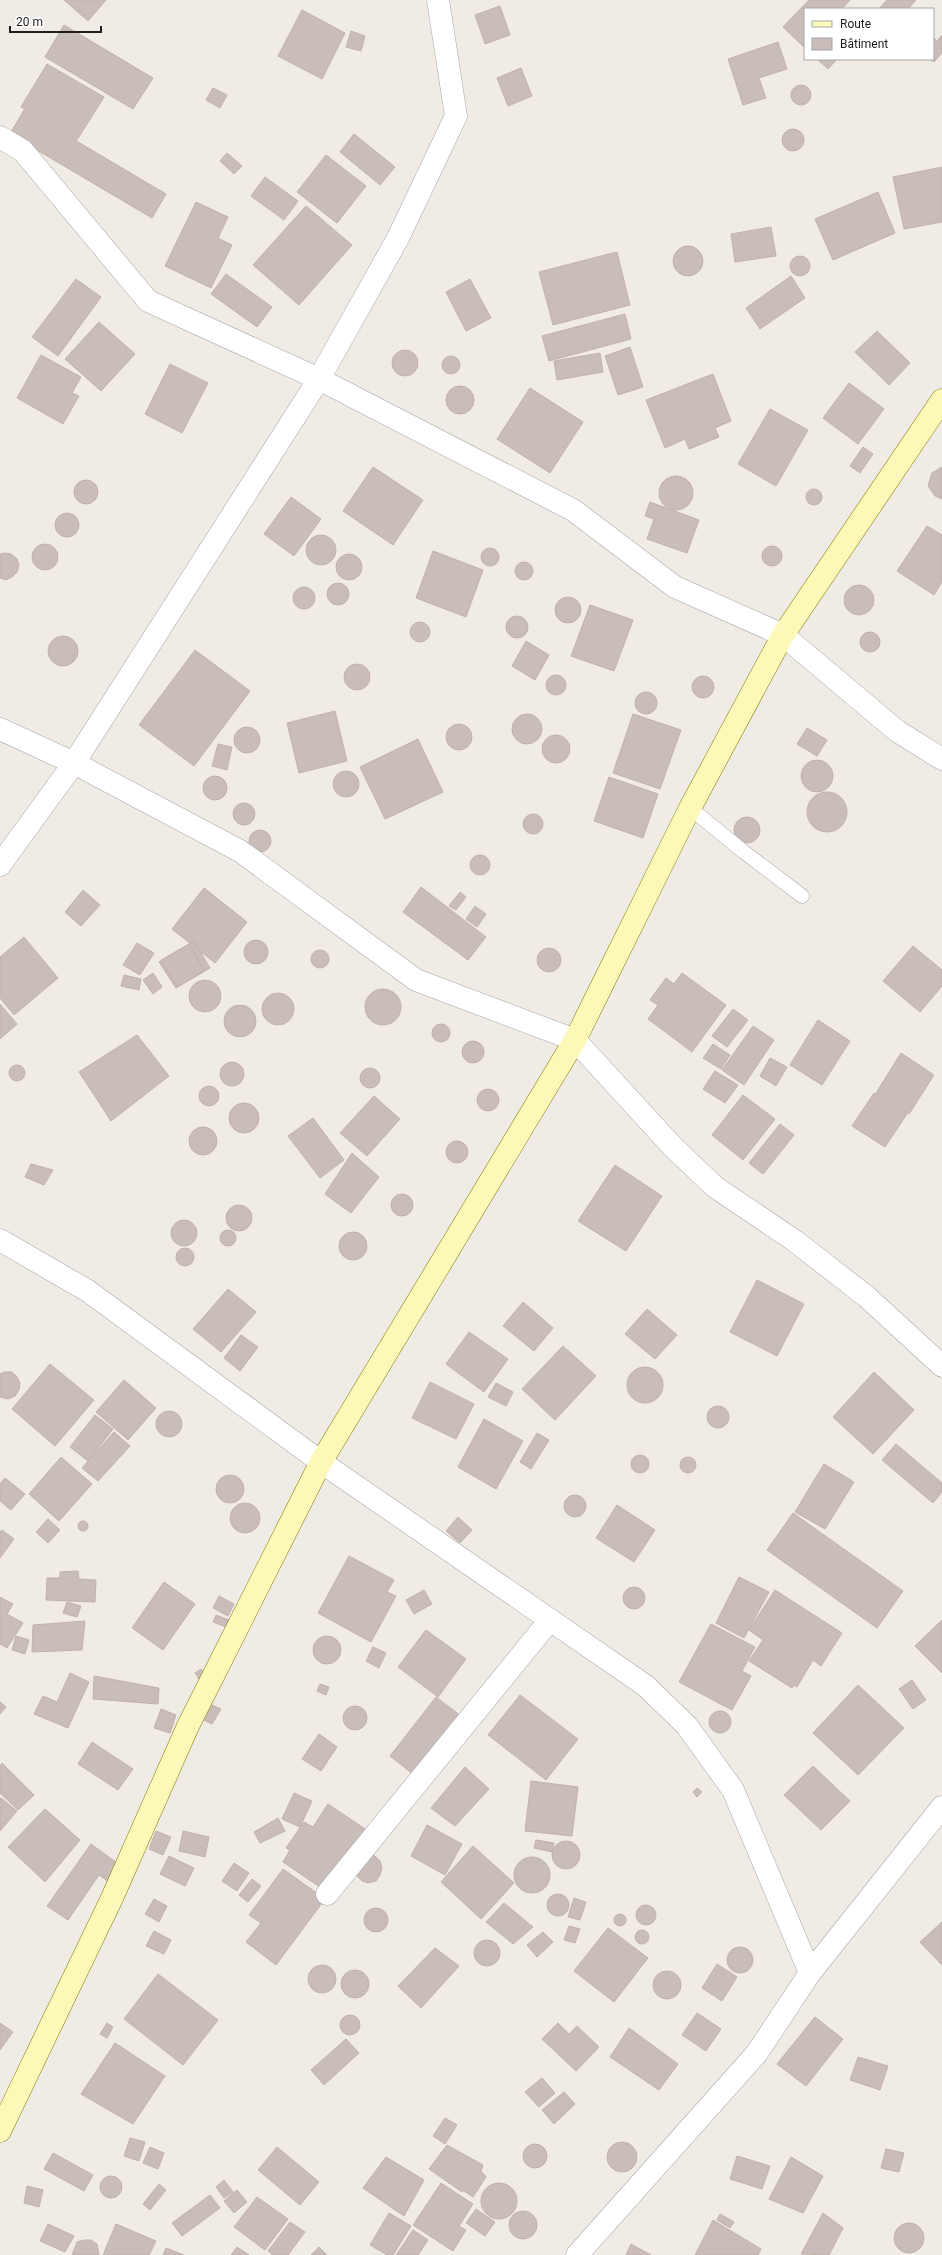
<svg xmlns="http://www.w3.org/2000/svg" width="942" height="2255" font-family="Roboto,sans-serif">
  <style>
    .building { fill: #c8bdb8; stroke: #c3b1a7 }
    .lines { fill: none; stroke-linecap: round; stroke-linejoin: round }
    .service-casing { stroke: #a6a6a6; stroke-width: 15 }
    .minor-casing { stroke: #a6a6a6; stroke-width: 23 }
    .secondary-casing { stroke: #7b7c00; stroke-width: 23 }
    .service { stroke: #fff; stroke-width: 14 }
    .minor { stroke: #fff; stroke-width: 22 }
    .secondary { stroke: #fcf9b8; stroke-width: 22 }
  </style>
  <rect width="100%" height="100%" fill="#f0ece5"/>
  <g class="building">
    <path d="M64,0H106L88,21Z"/>
    <path d="M809,0H850L842,9H805V48L783,27Z"/>
    <path d="M887,0H916L908,9H879Z"/>
    <path d="M500,6L510,35L485,44L475,15Z"/>
    <path d="M302,10L345,33L322,79L278,56Z"/>
    <path d="M64,25L153,78L133,109L45,57Z"/>
    <path d="M351,31L365,36L361,51L346,47Z"/>
    <path d="M942,35V53L934,62L930,59H933V37L937,41Z"/>
    <path d="M778,42L787,69L759,78L766,98L743,105L728,59Z"/>
    <path d="M817,59H837L828,69Z"/>
    <path d="M47,64L104,97L77,140L21,107Z"/>
    <path d="M521,68L532,96L508,106L497,78Z"/>
    <circle cx="801" cy="95" r="10"/>
    <path d="M213,88L227,95L220,108L206,100Z"/>
    <path d="M24,110L166,194L152,218L10,134Z"/>
    <circle cx="793" cy="140" r="11"/>
    <path d="M354,134L395,167L380,185L340,152Z"/>
    <path d="M227,153L242,166L234,174L220,161Z"/>
    <path d="M326,155L366,186L337,223L297,192Z"/>
    <path d="M942,167V222L904,229L893,177Z"/>
    <path d="M265,177L298,201L284,220L251,196Z"/>
    <path d="M878,192L895,233L833,260L815,219Z"/>
    <path d="M196,202L228,217L218,238L232,245L211,288L165,266Z"/>
    <path d="M306,206L352,245L299,305L253,265Z"/>
    <path d="M771,227L776,256L735,262L731,234Z"/>
    <circle cx="688" cy="261" r="15"/>
    <path d="M617,252L630,305L553,325L539,272Z"/>
    <circle cx="800" cy="266" r="10"/>
    <path d="M226,274L272,307L257,327L211,294Z"/>
    <path d="M791,276L805,298L760,329L746,308Z"/>
    <path d="M76,279L101,297L58,356L32,337Z"/>
    <path d="M470,279L491,318L466,331L446,292Z"/>
    <path d="M625,314L631,339L549,361L542,336Z"/>
    <path d="M99,322L135,354L101,391L65,359Z"/>
    <path d="M877,331L910,363L889,385L855,352Z"/>
    <path d="M630,347L643,387L618,395L605,356Z"/>
    <circle cx="405" cy="363" r="13"/>
    <path d="M600,353L603,372L557,380L554,361Z"/>
    <path d="M41,355L81,377L72,393L79,396L63,424L17,398Z"/>
    <circle cx="451" cy="365" r="9"/>
    <path d="M170,364L208,383L182,433L145,414Z"/>
    <path d="M713,374L731,421L715,428L719,437L689,449L685,439L665,448L646,400Z"/>
    <path d="M849,383L884,409L858,444L823,418Z"/>
    <circle cx="460" cy="400" r="14"/>
    <path d="M530,388L583,422L550,473L497,439Z"/>
    <path d="M770,409L808,430L776,486L738,464Z"/>
    <path d="M863,447L873,454L860,473L850,466Z"/>
    <path d="M373,467L423,500L393,545L343,511Z"/>
    <path d="M942,467V499L935,496L928,486L932,473Z"/>
    <circle cx="676" cy="493" r="17"/>
    <circle cx="86" cy="492" r="12"/>
    <circle cx="814" cy="497" r="8"/>
    <path d="M291,497L321,519L294,556L264,534Z"/>
    <path d="M650,502L699,520L687,553L647,539L654,519L645,516Z"/>
    <circle cx="67" cy="525" r="12"/>
    <path d="M927,526L942,535V582L934,595L897,571Z"/>
    <circle cx="321" cy="550" r="15"/>
    <circle cx="45" cy="557" r="13"/>
    <circle cx="772" cy="556" r="10"/>
    <circle cx="490" cy="557" r="9"/>
    <path d="M433,551L483,570L466,617L416,598Z"/>
    <path d="M5,553L11,554L17,559L19,565L17,572L12,577L6,580L0,578V554Z"/>
    <circle cx="349" cy="567" r="13"/>
    <circle cx="524" cy="571" r="9"/>
    <circle cx="338" cy="594" r="11"/>
    <circle cx="859" cy="600" r="15"/>
    <circle cx="304" cy="598" r="11"/>
    <circle cx="568" cy="610" r="13"/>
    <path d="M590,605L633,620L614,671L571,656Z"/>
    <circle cx="517" cy="627" r="11"/>
    <circle cx="420" cy="632" r="10"/>
    <circle cx="870" cy="642" r="10"/>
    <circle cx="63" cy="651" r="15"/>
    <path d="M526,641L549,655L535,680L512,666Z"/>
    <path d="M195,650L250,691L194,766L139,725Z"/>
    <circle cx="357" cy="677" r="13"/>
    <circle cx="556" cy="685" r="10"/>
    <circle cx="703" cy="687" r="11"/>
    <circle cx="646" cy="703" r="11"/>
    <path d="M335,711L347,761L299,773L287,723Z"/>
    <path d="M633,714L681,730L660,789L613,773Z"/>
    <circle cx="527" cy="729" r="15"/>
    <circle cx="459" cy="737" r="13"/>
    <circle cx="247" cy="740" r="13"/>
    <path d="M807,728L827,740L817,756L797,744Z"/>
    <circle cx="556" cy="749" r="14"/>
    <path d="M418,739L443,792L385,819L360,767Z"/>
    <path d="M218,744L232,747L227,770L212,766Z"/>
    <circle cx="817" cy="776" r="16"/>
    <circle cx="346" cy="784" r="13"/>
    <circle cx="215" cy="788" r="12"/>
    <path d="M609,777L658,794L643,838L594,821Z"/>
    <circle cx="827" cy="812" r="20"/>
    <circle cx="244" cy="814" r="11"/>
    <circle cx="533" cy="824" r="10"/>
    <circle cx="747" cy="830" r="13"/>
    <circle cx="260" cy="841" r="11"/>
    <circle cx="480" cy="865" r="10"/>
    <path d="M421,887L486,937L468,960L403,912Z"/>
    <path d="M204,888L247,922L215,963L172,929Z"/>
    <path d="M83,890L100,905L81,926L65,912Z"/>
    <path d="M460,892L466,897L456,910L449,906Z"/>
    <path d="M475,906L486,914L477,927L466,919Z"/>
    <path d="M24,937L58,978L14,1015L0,998V957Z"/>
    <circle cx="256" cy="952" r="12"/>
    <path d="M194,941L210,968L176,988L159,962Z"/>
    <path d="M137,943L154,953L140,975L123,965Z"/>
    <path d="M189,944L204,971L177,987L161,960Z"/>
    <path d="M913,946L942,970V986L920,1012L883,981Z"/>
    <circle cx="549" cy="960" r="12"/>
    <circle cx="320" cy="959" r="9"/>
    <path d="M153,973L162,987L153,994L143,980Z"/>
    <path d="M682,973L726,1005L692,1052L648,1019L658,1005L650,1000L666,978L674,984Z"/>
    <path d="M124,975L141,979L139,990L121,986Z"/>
    <circle cx="205" cy="996" r="16"/>
    <circle cx="383" cy="1007" r="18"/>
    <circle cx="278" cy="1009" r="16"/>
    <path d="M0,1004L17,1024L0,1039Z"/>
    <circle cx="240" cy="1021" r="16"/>
    <path d="M733,1009L748,1020L727,1047L712,1036Z"/>
    <path d="M818,1020L850,1041L822,1085L790,1065Z"/>
    <circle cx="441" cy="1033" r="9"/>
    <path d="M753,1026L774,1040L744,1085L722,1070Z"/>
    <path d="M137,1035L169,1076L111,1121L79,1072Z"/>
    <circle cx="473" cy="1052" r="11"/>
    <path d="M713,1044L730,1055L721,1069L703,1058Z"/>
    <path d="M901,1053L934,1075L909,1114L876,1093Z"/>
    <path d="M770,1058L787,1067L776,1086L760,1076Z"/>
    <circle cx="232" cy="1074" r="12"/>
    <circle cx="17" cy="1073" r="8"/>
    <circle cx="370" cy="1078" r="10"/>
    <path d="M715,1071L738,1085L725,1103L703,1089Z"/>
    <circle cx="209" cy="1096" r="10"/>
    <circle cx="488" cy="1100" r="11"/>
    <path d="M874,1093L907,1114L885,1147L852,1126Z"/>
    <path d="M743,1095L775,1119L743,1160L712,1135Z"/>
    <path d="M374,1096L400,1119L367,1156L340,1133Z"/>
    <circle cx="244" cy="1118" r="15"/>
    <path d="M313,1118L344,1160L320,1178L288,1136Z"/>
    <path d="M780,1124L794,1135L763,1174L749,1163Z"/>
    <circle cx="203" cy="1141" r="14"/>
    <circle cx="457" cy="1152" r="11"/>
    <path d="M352,1153L379,1177L351,1213L325,1194Z"/>
    <path d="M31,1164L53,1170L44,1185L25,1177Z"/>
    <path d="M615,1165L662,1196L626,1251L578,1221Z"/>
    <circle cx="402" cy="1205" r="11"/>
    <circle cx="239" cy="1218" r="13"/>
    <circle cx="184" cy="1233" r="13"/>
    <circle cx="228" cy="1238" r="8"/>
    <circle cx="353" cy="1246" r="14"/>
    <circle cx="185" cy="1257" r="9"/>
    <path d="M757,1280L804,1304L777,1356L730,1332Z"/>
    <path d="M228,1289L256,1312L221,1352L193,1329Z"/>
    <path d="M523,1302L553,1328L534,1351L503,1326Z"/>
    <path d="M647,1309L677,1335L655,1359L625,1334Z"/>
    <path d="M469,1332L508,1359L484,1392L446,1364Z"/>
    <path d="M241,1335L258,1347L240,1371L224,1358Z"/>
    <path d="M563,1346L596,1376L555,1420L522,1389Z"/>
    <path d="M50,1364L94,1400L55,1446L12,1409Z"/>
    <circle cx="645" cy="1385" r="18"/>
    <path d="M4,1372H12L17,1377L20,1383L19,1390L15,1396L8,1399L0,1397V1374Z"/>
    <path d="M874,1372L914,1410L873,1454L833,1417Z"/>
    <path d="M124,1380L156,1408L128,1440L96,1412Z"/>
    <path d="M430,1382L474,1404L456,1439L412,1418Z"/>
    <path d="M496,1383L513,1392L506,1406L488,1397Z"/>
    <circle cx="718" cy="1417" r="11"/>
    <circle cx="169" cy="1424" r="13"/>
    <path d="M95,1415L113,1429L88,1461L70,1447Z"/>
    <path d="M484,1419L523,1441L496,1489L458,1467Z"/>
    <path d="M114,1432L130,1446L98,1481L82,1468Z"/>
    <path d="M537,1433L549,1440L531,1469L520,1462Z"/>
    <path d="M896,1444L942,1483V1492L933,1503L882,1460Z"/>
    <circle cx="640" cy="1464" r="9"/>
    <circle cx="688" cy="1465" r="8"/>
    <path d="M61,1457L92,1484L59,1521L29,1494Z"/>
    <path d="M824,1464L854,1482L825,1529L795,1512Z"/>
    <circle cx="230" cy="1489" r="14"/>
    <path d="M5,1478L25,1494L11,1510L0,1501V1484Z"/>
    <circle cx="575" cy="1506" r="11"/>
    <circle cx="245" cy="1518" r="15"/>
    <path d="M617,1505L655,1530L634,1562L596,1538Z"/>
    <path d="M793,1513L903,1591L877,1628L767,1550Z"/>
    <path d="M458,1517L472,1530L460,1543L446,1531Z"/>
    <path d="M48,1519L60,1530L48,1543L36,1532Z"/>
    <circle cx="83" cy="1526" r="5"/>
    <path d="M2,1530L14,1539L0,1558V1532Z"/>
    <path d="M349,1556L394,1580L387,1592L396,1596L371,1642L318,1613Z"/>
    <path d="M78,1571L79,1579L96,1580L95,1602L46,1600L47,1578H60V1572Z"/>
    <path d="M739,1577L769,1592L744,1638L716,1623Z"/>
    <path d="M164,1582L195,1604L163,1650L132,1628Z"/>
    <circle cx="634" cy="1598" r="11"/>
    <path d="M424,1590L432,1604L414,1614L406,1600Z"/>
    <path d="M775,1590L842,1633L821,1666L813,1660L797,1687L794,1685L792,1688L749,1661L763,1640L749,1630Z"/>
    <path d="M219,1596L234,1604L228,1616L213,1608Z"/>
    <path d="M0,1597L13,1604L7,1614L23,1623L7,1648L0,1644Z"/>
    <path d="M67,1602L81,1606L77,1617L63,1613Z"/>
    <path d="M216,1615L229,1620L226,1627L213,1622Z"/>
    <path d="M942,1620V1673L915,1646Z"/>
    <path d="M85,1621L82,1650L32,1652L33,1625Z"/>
    <path d="M711,1624L755,1647L742,1671L751,1676L732,1710L679,1682Z"/>
    <path d="M426,1630L466,1659L438,1697L398,1667Z"/>
    <circle cx="327" cy="1650" r="14"/>
    <path d="M16,1636L29,1640L25,1654L12,1650Z"/>
    <path d="M373,1647L386,1653L379,1668L366,1661Z"/>
    <path d="M201,1669L205,1676L199,1679L195,1673Z"/>
    <path d="M70,1673L89,1682L68,1728L34,1714L43,1696L57,1702Z"/>
    <path d="M94,1676L159,1688L158,1704L93,1699Z"/>
    <path d="M912,1680L926,1700L913,1709L899,1689Z"/>
    <path d="M320,1684L329,1687L326,1695L317,1691Z"/>
    <path d="M858,1685L904,1728L858,1775L813,1733Z"/>
    <path d="M520,1695L578,1739L546,1780L488,1735Z"/>
    <path d="M436,1697L465,1719L418,1778L390,1756Z"/>
    <path d="M0,1702L6,1707L0,1714Z"/>
    <path d="M210,1704L221,1709L212,1724L202,1719Z"/>
    <circle cx="355" cy="1718" r="12"/>
    <path d="M161,1709L176,1715L170,1733L154,1728Z"/>
    <circle cx="720" cy="1722" r="11"/>
    <path d="M319,1734L337,1747L321,1771L302,1759Z"/>
    <path d="M92,1742L133,1769L118,1790L78,1764Z"/>
    <path d="M2,1763L34,1795L18,1810L0,1793V1766Z"/>
    <path d="M813,1766L850,1801L821,1830L784,1795Z"/>
    <path d="M465,1767L489,1789L455,1826L431,1808Z"/>
    <path d="M531,1781L578,1787L572,1836L525,1831Z"/>
    <path d="M697,1788L702,1792L697,1797L693,1792Z"/>
    <path d="M294,1793L312,1801L300,1827L282,1819Z"/>
    <path d="M1,1798L17,1811L0,1831V1799Z"/>
    <path d="M328,1804L368,1831L327,1892L283,1862L290,1850L286,1848L304,1822L313,1827Z"/>
    <path d="M45,1809L80,1840L45,1882L8,1847Z"/>
    <path d="M278,1818L285,1831L260,1843L254,1832Z"/>
    <path d="M427,1825L462,1844L445,1875L411,1856Z"/>
    <path d="M156,1831L171,1837L163,1855L149,1849Z"/>
    <path d="M183,1831L209,1837L205,1857L179,1851Z"/>
    <path d="M536,1840L554,1843L552,1852L534,1848Z"/>
    <circle cx="566" cy="1855" r="14"/>
    <path d="M91,1844L124,1868L112,1884L99,1875L68,1920L47,1906Z"/>
    <path d="M473,1846L514,1883L481,1919L441,1882Z"/>
    <path d="M367,1854L375,1856L380,1861L382,1868L380,1875L376,1881L368,1883L362,1881L357,1876L354,1869Z"/>
    <path d="M169,1856L194,1868L185,1886L160,1874Z"/>
    <circle cx="532" cy="1875" r="18"/>
    <path d="M234,1863L249,1873L237,1891L222,1881Z"/>
    <path d="M283,1869L325,1899L276,1965L246,1942L261,1923L249,1915Z"/>
    <path d="M252,1879L261,1886L248,1902L239,1895Z"/>
    <circle cx="558" cy="1905" r="11"/>
    <path d="M574,1898L586,1902L580,1920L568,1917Z"/>
    <path d="M154,1899L167,1906L159,1922L145,1914Z"/>
    <path d="M504,1903L533,1927L513,1944L486,1922Z"/>
    <circle cx="646" cy="1915" r="10"/>
    <circle cx="376" cy="1920" r="12"/>
    <circle cx="620" cy="1920" r="6"/>
    <path d="M942,1922V1965L920,1942Z"/>
    <path d="M569,1926L580,1929L575,1943L564,1940Z"/>
    <path d="M608,1928L648,1958L614,2002L574,1971Z"/>
    <circle cx="642" cy="1937" r="7"/>
    <path d="M154,1931L171,1940L164,1954L146,1946Z"/>
    <path d="M543,1932L553,1942L537,1957L527,1945Z"/>
    <circle cx="487" cy="1953" r="13"/>
    <circle cx="740" cy="1960" r="13"/>
    <path d="M435,1948L459,1966L421,2008L398,1986Z"/>
    <path d="M717,1964L737,1977L722,2001L702,1988Z"/>
    <circle cx="322" cy="1979" r="14"/>
    <circle cx="355" cy="1984" r="14"/>
    <circle cx="667" cy="1985" r="14"/>
    <path d="M158,1974L218,2020L183,2065L124,2019Z"/>
    <path d="M697,2013L721,2029L706,2051L682,2035Z"/>
    <circle cx="350" cy="2025" r="10"/>
    <path d="M815,2017L843,2039L806,2086L777,2064Z"/>
    <path d="M0,2023L13,2032L0,2050Z"/>
    <path d="M107,2023L113,2027L107,2038L100,2034Z"/>
    <path d="M558,2023L569,2034L577,2026L599,2047L576,2071L542,2039Z"/>
    <path d="M629,2028L678,2064L659,2090L610,2057Z"/>
    <path d="M346,2039L359,2053L324,2085L311,2070Z"/>
    <path d="M115,2043L165,2076L133,2124L81,2094Z"/>
    <path d="M858,2057L888,2066L880,2090L850,2080Z"/>
    <path d="M542,2078L555,2093L539,2107L525,2092Z"/>
    <path d="M564,2092L575,2104L554,2124L542,2110Z"/>
    <path d="M445,2118L457,2125L445,2144L433,2136Z"/>
    <path d="M130,2138L145,2142L139,2161L124,2156Z"/>
    <circle cx="622" cy="2157" r="15"/>
    <circle cx="535" cy="2156" r="12"/>
    <path d="M447,2145L483,2165L481,2171L486,2177L473,2197L462,2190V2192L429,2169Z"/>
    <path d="M150,2147L164,2153L158,2169L143,2163Z"/>
    <path d="M277,2147L319,2182L300,2205L258,2170Z"/>
    <path d="M886,2149L904,2153L899,2172L881,2168Z"/>
    <path d="M53,2153L93,2175L84,2191L44,2169Z"/>
    <path d="M737,2156L770,2166L762,2189L730,2179Z"/>
    <path d="M386,2157L424,2180L404,2216L363,2188Z"/>
    <path d="M791,2157L823,2176L803,2213L769,2199Z"/>
    <circle cx="111" cy="2187" r="11"/>
    <path d="M224,2180L233,2192L224,2198L216,2187Z"/>
    <path d="M441,2183L473,2204L459,2226L466,2230L453,2251L413,2225Z"/>
    <circle cx="499" cy="2201" r="18"/>
    <path d="M159,2184L166,2190L150,2210L143,2204Z"/>
    <path d="M27,2186L43,2190L39,2207L24,2203Z"/>
    <path d="M237,2190L247,2202L234,2213L224,2201Z"/>
    <path d="M210,2195L220,2208L182,2236L172,2223Z"/>
    <path d="M257,2197L288,2219L265,2250L234,2227Z"/>
    <path d="M476,2209L495,2222L485,2236L466,2223Z"/>
    <circle cx="523" cy="2225" r="14"/>
    <path d="M389,2213L411,2226L393,2255H387L370,2245Z"/>
    <path d="M823,2213L843,2228L829,2255L801,2254Z"/>
    <path d="M720,2214L734,2222L730,2228L717,2220Z"/>
    <path d="M713,2220L761,2249L758,2255H695Z"/>
    <path d="M290,2222L305,2232L288,2255H273L268,2251Z"/>
    <circle cx="909" cy="2238" r="15"/>
    <path d="M48,2224L74,2236L65,2252L40,2241Z"/>
    <path d="M116,2224L156,2241L149,2255H103Z"/>
    <path d="M413,2230L428,2240L418,2255H396Z"/>
    <path d="M84,2240H91L97,2244L99,2255H72L77,2242Z"/>
    <path d="M631,2244L651,2255H626Z"/>
    <path d="M237,2247L249,2255H231Z"/>
    <path d="M319,2247L327,2255H311Z"/>
    <path d="M166,2248L184,2255H163Z"/>
  </g>
  <g class="lines">
    <defs>
      <path id="service" d="M690,808L744,852L802,896"/>
      <g id="minor">
        <path d="M0,137L23,151L148,301L319,379L573,510L675,587L783,635L897,731L942,759"/>
        <path d="M0,729L74,763L240,851L416,980L575,1040L673,1147L715,1187L795,1241L867,1297L942,1366"/>
        <path d="M0,865L74,763L319,379L398,238L456,116L438,0"/>
        <path d="M0,1240L88,1291L321,1462L646,1686L687,1726L733,1790L810,1973"/>
        <path d="M327,1894L550,1620"/>
        <path d="M577,2255L757,2053L810,1973L942,1807"/>
      </g>
      <path id="secondary" d="M0,2131L112,1898L188,1726L321,1462L575,1040L690,808L783,635L942,400"/>
    </defs>
    <use href="#service" class="service-casing"/>
    <use href="#minor" class="minor-casing"/>
    <use href="#secondary" class="secondary-casing"/>
    <use href="#service" class="service"/>
    <use href="#minor" class="minor"/>
    <use href="#secondary" class="secondary"/>
  </g>
  <rect x="804" y="8" width="130" height="52" fill="#ffffff" stroke="#a5a5a5"/>
  <rect x="812" y="21" width="20" height="6" fill="#fcf9b8" stroke="#a5a5a5"/>
  <text x="840" y="28" font-size="12" fill="#1f1f1f">Route</text>
  <rect x="812" y="38" width="20" height="12" fill="#c8bdb8" stroke="#a5a5a5"/>
  <text x="840" y="48" font-size="12" fill="#1f1f1f">Bâtiment</text>
  <path d="M10 26v6h91v-6" fill="none" stroke="#1f1f1f" stroke-width="2"/>
  <text x="16" y="26" font-size="12" fill="#1f1f1f" stroke="#ffffff" stroke-width="3" paint-order="stroke">20 m</text>
</svg>
